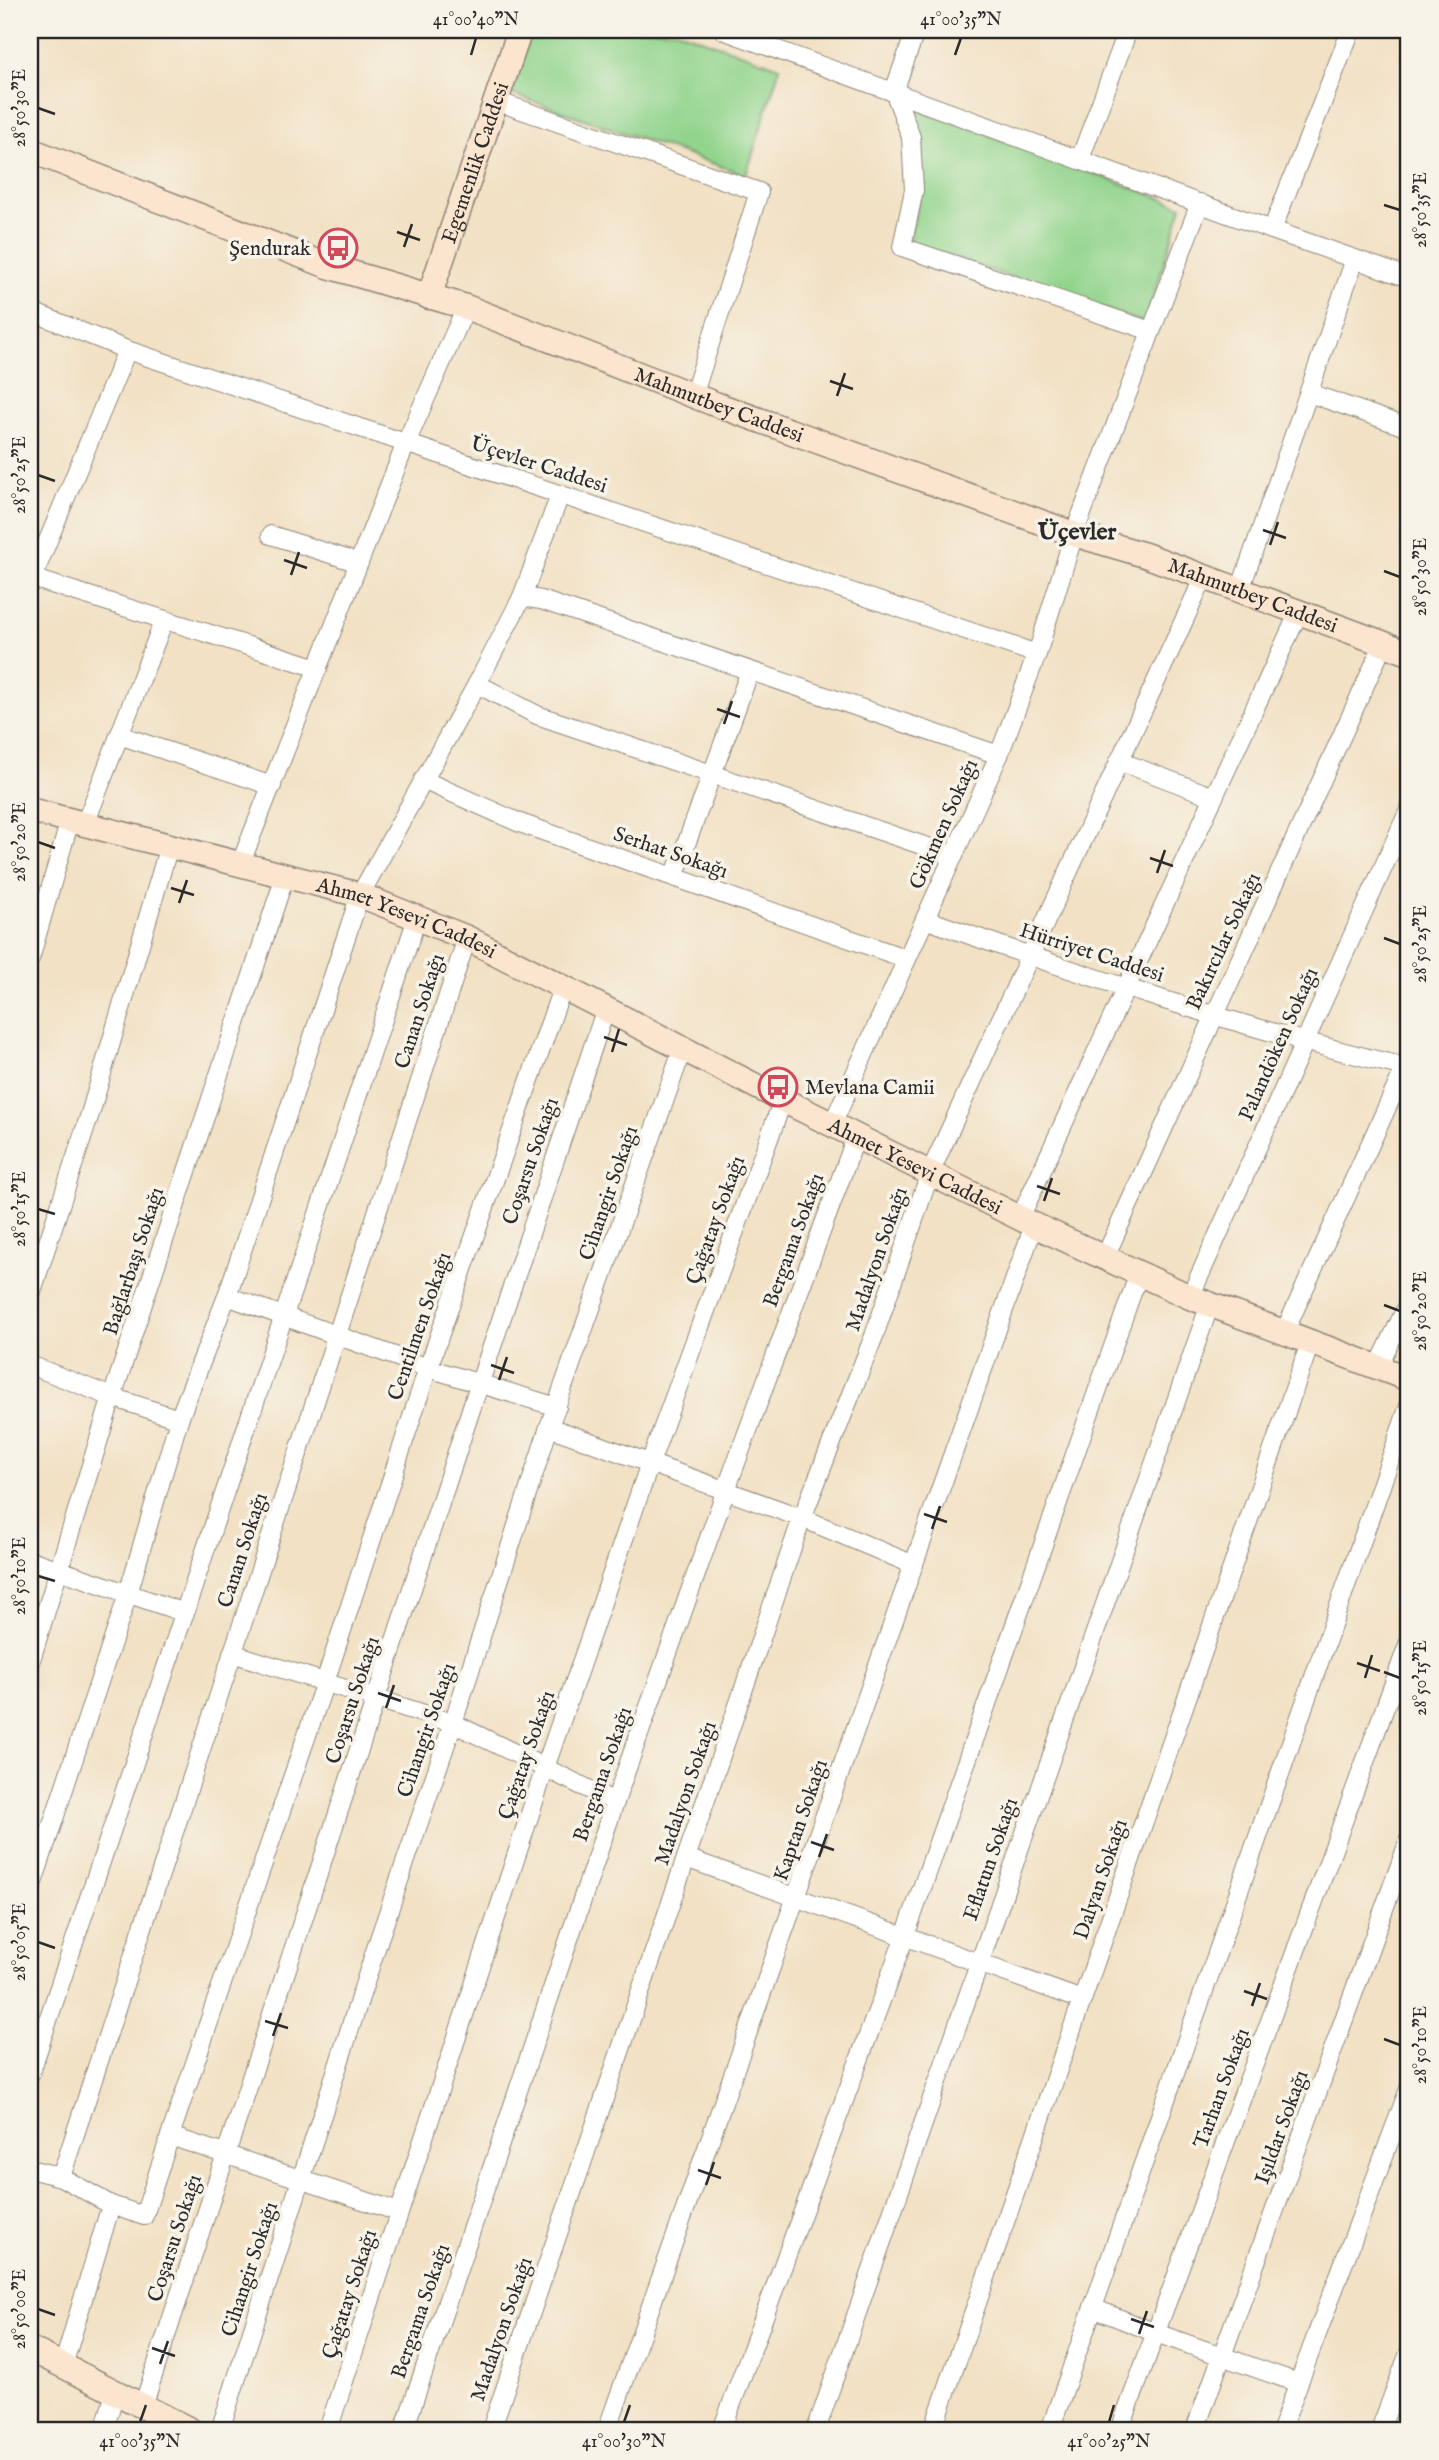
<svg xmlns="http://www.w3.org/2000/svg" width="1439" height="2460" font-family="'IM FELL English',serif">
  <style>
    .green { fill: #91d48c; stroke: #5e805c; stroke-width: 2 }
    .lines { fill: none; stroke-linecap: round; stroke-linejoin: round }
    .street-casing { stroke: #8e8678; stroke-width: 20 }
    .secondary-casing { stroke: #8e8678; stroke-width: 27 }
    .street { stroke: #fff; stroke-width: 18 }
    .secondary { stroke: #fbe5cf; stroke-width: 24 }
    .ticks { fill: none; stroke: #2b2b2b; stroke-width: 2.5 }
    .labels { text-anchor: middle; stroke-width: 7; stroke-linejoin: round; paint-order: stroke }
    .street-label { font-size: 21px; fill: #2b2b2b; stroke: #f7f3e8 }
    .poi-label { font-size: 21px; fill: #2b2b2b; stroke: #f7f3e8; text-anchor: end }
    .quarter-label { font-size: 24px; font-weight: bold; fill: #2b2b2b; stroke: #f7f3e8 }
    .neatline { fill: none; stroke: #2b2b2b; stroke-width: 2.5 }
    .ticks-label { font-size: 18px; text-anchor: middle; fill: #2b2b2b }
  </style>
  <rect width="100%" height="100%" fill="#f7f3e8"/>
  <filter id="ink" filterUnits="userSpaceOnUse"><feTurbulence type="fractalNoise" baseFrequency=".0143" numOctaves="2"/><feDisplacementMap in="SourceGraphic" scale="14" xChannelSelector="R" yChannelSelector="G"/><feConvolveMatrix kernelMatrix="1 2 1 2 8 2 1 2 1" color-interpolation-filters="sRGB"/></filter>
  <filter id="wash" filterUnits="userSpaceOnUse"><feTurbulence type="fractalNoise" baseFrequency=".00686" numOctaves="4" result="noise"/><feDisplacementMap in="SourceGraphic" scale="28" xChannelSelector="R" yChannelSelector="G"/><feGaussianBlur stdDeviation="1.57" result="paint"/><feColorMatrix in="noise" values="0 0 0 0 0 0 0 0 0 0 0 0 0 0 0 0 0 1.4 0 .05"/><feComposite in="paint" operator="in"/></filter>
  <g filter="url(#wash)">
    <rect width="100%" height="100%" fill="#f2e1c4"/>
    <g class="green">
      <path d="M531,30H676L780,67L746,175L512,94Z"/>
      <path d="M913,107L1182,206L1145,323L908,242L923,185Z"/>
    </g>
  </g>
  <g filter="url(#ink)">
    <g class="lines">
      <defs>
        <g id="street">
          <path d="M723,30L1272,230L1409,278"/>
          <path d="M916,30L894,91L911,137L914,190L902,247L1151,331"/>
          <path d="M496,101L759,192L693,396"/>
          <path d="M1080,159L1128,30"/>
          <path d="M1272,230L1351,30"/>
          <path d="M30,311L127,350L1037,654"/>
          <path d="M1309,393L1409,428"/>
          <path d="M271,535L359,563"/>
          <path d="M32,578L318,668"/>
          <path d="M30,584L127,350"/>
          <path d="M1240,590L1355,259"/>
          <path d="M522,597L560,495"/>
          <path d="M477,684L537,715L954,856"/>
          <path d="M119,735L272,786"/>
          <path d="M1119,761L1214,797"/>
          <path d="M423,780L520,823L907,959"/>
          <path d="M85,824L164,620"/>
          <path d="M240,865L406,443L466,307"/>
          <path d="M674,877L750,671"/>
          <path d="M925,919C1084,976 1245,1029 1409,1068"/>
          <path d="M30,959L70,820"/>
          <path d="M832,1125L999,755L1037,654L1074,534L1200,203"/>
          <path d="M1020,1218L1299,612"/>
          <path d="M1105,1257L1384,643"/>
          <path d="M227,1296L428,1368L557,1407"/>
          <path d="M30,1297L90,1114L169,846"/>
          <path d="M1190,1297L1409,810"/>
          <path d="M1284,1333L1409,1059"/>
          <path d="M30,1365L112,1397L179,1419"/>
          <path d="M1378,1367L1409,1302"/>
          <path d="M549,1427L802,1518L914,1565"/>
          <path d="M30,1560L185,1613"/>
          <path d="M232,1653L453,1723L615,1802"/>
          <path d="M30,1663L112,1397L285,876"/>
          <path d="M686,1858L1082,2000"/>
          <path d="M30,1892L128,1594L179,1419L227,1296L360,895L477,684L522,597L541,600L999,755"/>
          <path d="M30,2074L417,918"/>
          <path d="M170,2136L399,2212"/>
          <path d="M30,2169L61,2177L111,2205L144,2216L170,2136L325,1682L428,1368L563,986"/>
          <path d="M61,2177L467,938"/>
          <path d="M1093,2308L1156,2333L1298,2383"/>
          <path d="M63,2366L111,2205"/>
          <path d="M143,2406L479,1385L606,1008"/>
          <path d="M104,2430L115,2393"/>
          <path d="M220,2430L379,1939L453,1723L549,1427L683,1048"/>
          <path d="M328,2430L545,1768L650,1463L783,1100"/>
          <path d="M404,2430L615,1802L726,1490L856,1137"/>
          <path d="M491,2430L802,1518L874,1336L930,1173L1204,577"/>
          <path d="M607,2430L1034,1225"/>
          <path d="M722,2430L905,1936L1139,1273"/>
          <path d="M816,2430L1210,1304"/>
          <path d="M933,2430L1310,1343"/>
          <path d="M1050,2430L1409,1406"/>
          <path d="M1120,2430L1409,1642"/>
          <path d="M1195,2430L1409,1840"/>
          <path d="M1281,2430L1409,2089"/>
          <path d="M1380,2430L1409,2353"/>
        </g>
        <g id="secondary">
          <path id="s1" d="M30,150L328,266L466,307L715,404L1074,534L1145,555L1409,653"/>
          <path id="s2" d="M429,297L520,30"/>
          <path id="s3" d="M30,810L360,895L467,938L783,1100L1034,1225L1190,1297L1409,1379"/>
          <path d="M30,2349L190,2430"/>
        </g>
      </defs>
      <use href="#street" class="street-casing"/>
      <use href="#secondary" class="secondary-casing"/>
      <use href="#street" class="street"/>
      <use href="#secondary" class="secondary"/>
    </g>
  </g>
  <path class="ticks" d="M471,55L476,38M955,55L961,38M38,108L55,114M1384,205L1400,210M397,232L420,240M404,247L412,224M830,381L853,389M837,396L845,373M38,475L55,481M1263,530L1286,538M1270,545L1278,522M284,560L307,568M1384,571L1400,577M291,575L299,552M717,709L740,717M724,724L732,701M38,842L55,848M1150,858L1173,866M1157,873L1165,850M171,888L194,895M179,903L187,880M1384,938L1400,944M604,1037L627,1045M612,1052L619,1029M1037,1186L1060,1194M1044,1201L1052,1178M38,1209L55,1214M1384,1305L1400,1311M491,1365L514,1373M499,1380L507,1357M924,1514L947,1522M932,1529L940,1506M38,1576L55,1581M1357,1663L1380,1671M1384,1672L1400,1678M1365,1678L1372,1655M378,1693L401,1701M386,1708L394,1685M811,1842L834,1850M819,1857L827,1834M38,1942L55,1948M1244,1991L1267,1999M1252,2006L1260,1983M265,2021L288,2028M273,2036L281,2013M1384,2039L1400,2045M698,2170L721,2178M706,2185L714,2162M38,2309L55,2315M1131,2319L1154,2327M1139,2334L1147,2311M152,2348L175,2356M160,2364L168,2341M140,2422L146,2405M624,2422L630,2405M1109,2422L1114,2405"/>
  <defs>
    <symbol id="bus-ring" viewBox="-11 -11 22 22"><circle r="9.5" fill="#f7f3e8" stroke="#d1495b" stroke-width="1.5"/><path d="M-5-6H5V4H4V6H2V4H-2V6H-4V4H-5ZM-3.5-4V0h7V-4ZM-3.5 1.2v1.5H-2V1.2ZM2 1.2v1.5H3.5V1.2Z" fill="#d1495b"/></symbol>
  </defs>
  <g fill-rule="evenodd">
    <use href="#bus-ring" x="316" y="226" width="44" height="44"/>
    <use href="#bus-ring" x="756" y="1065" width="44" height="44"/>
  </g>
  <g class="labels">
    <g class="street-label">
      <text dy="7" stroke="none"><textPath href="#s2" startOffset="142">Egemenlik Caddesi</textPath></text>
      <text dy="7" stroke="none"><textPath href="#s1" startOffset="735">Mahmutbey Caddesi</textPath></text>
      <text transform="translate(539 464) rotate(18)" y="7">Üçevler Caddesi</text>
      <text dy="7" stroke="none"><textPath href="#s1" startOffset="1302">Mahmutbey Caddesi</textPath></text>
      <text transform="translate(943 824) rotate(-66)" y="7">Gökmen Sokağı</text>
      <text transform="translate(671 852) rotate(19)" y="7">Serhat Sokağı</text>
      <text dy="7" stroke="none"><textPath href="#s3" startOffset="392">Ahmet Yesevi Caddesi</textPath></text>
      <text transform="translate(1223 941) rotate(-65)" y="7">Bakırcılar Sokağı</text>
      <text transform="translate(1092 952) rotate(18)" y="7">Hürriyet Caddesi</text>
      <text transform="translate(419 1011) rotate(-72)" y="7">Canan Sokağı</text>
      <text transform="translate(1278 1044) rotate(-66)" y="7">Palandöken Sokağı</text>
      <text transform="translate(530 1161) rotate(-71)" y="7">Coşarsu Sokağı</text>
      <text dy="7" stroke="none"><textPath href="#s3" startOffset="959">Ahmet Yesevi Caddesi</textPath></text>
      <text transform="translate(608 1193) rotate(-71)" y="7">Cihangir Sokağı</text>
      <text transform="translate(715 1220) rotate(-70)" y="7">Çağatay Sokağı</text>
      <text transform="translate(793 1240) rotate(-70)" y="7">Bergama Sokağı</text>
      <text transform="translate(876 1259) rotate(-71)" y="7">Madalyon Sokağı</text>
      <text transform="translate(133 1261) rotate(-72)" y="7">Bağlarbaşı Sokağı</text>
      <text transform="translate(419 1326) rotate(-71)" y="7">Centilmen Sokağı</text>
      <text transform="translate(242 1550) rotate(-72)" y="7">Canan Sokağı</text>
      <text transform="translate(352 1700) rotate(-72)" y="7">Coşarsu Sokağı</text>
      <text transform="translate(426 1730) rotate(-71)" y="7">Cihangir Sokağı</text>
      <text transform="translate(526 1755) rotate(-71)" y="7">Çağatay Sokağı</text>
      <text transform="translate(602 1774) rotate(-71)" y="7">Bergama Sokağı</text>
      <text transform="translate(685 1793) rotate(-71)" y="7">Madalyon Sokağı</text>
      <text transform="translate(800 1820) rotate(-71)" y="7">Kaptan Sokağı</text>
      <text transform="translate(990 1859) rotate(-71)" y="7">Eflatun Sokağı</text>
      <text transform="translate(1100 1879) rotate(-71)" y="7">Dalyan Sokağı</text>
      <text transform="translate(1221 2088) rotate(-70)" y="7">Tarhan Sokağı</text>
      <text transform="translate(1281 2127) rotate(-70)" y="7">Işıldar Sokağı</text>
      <text transform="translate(174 2238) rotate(-72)" y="7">Coşarsu Sokağı</text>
      <text transform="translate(249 2269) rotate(-72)" y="7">Cihangir Sokağı</text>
      <text transform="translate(349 2294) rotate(-72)" y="7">Çağatay Sokağı</text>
      <text transform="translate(420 2311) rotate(-71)" y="7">Bergama Sokağı</text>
      <text transform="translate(501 2329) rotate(-71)" y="7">Madalyon Sokağı</text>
    </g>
    <g class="poi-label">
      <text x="311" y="255">Şendurak</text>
      <text x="805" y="1094" text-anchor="start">Mevlana Camii</text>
    </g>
    <g class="quarter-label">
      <text x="1077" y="539">Üçevler</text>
    </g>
  </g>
  <rect width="1439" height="2460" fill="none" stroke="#f7f3e8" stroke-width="77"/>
  <rect x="38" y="38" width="1362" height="2384" class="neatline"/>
  <g class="ticks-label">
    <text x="476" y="25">41°00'40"N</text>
    <text x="961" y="25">41°00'35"N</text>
    <text transform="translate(19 108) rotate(-90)" y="6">28°50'30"E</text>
    <text transform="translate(1420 210) rotate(-90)" y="6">28°50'35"E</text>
    <text transform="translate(19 475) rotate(-90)" y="6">28°50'25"E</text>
    <text transform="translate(1420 577) rotate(-90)" y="6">28°50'30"E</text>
    <text transform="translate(19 842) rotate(-90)" y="6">28°50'20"E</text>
    <text transform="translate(1420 944) rotate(-90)" y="6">28°50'25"E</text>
    <text transform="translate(19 1209) rotate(-90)" y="6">28°50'15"E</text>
    <text transform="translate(1420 1311) rotate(-90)" y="6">28°50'20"E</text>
    <text transform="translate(19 1576) rotate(-90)" y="6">28°50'10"E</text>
    <text transform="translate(1420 1678) rotate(-90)" y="6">28°50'15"E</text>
    <text transform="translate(19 1942) rotate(-90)" y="6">28°50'05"E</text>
    <text transform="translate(1420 2045) rotate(-90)" y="6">28°50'10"E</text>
    <text transform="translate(19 2309) rotate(-90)" y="6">28°50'00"E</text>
    <text x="140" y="2447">41°00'35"N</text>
    <text x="624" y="2447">41°00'30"N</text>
    <text x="1109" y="2447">41°00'25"N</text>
  </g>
</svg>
